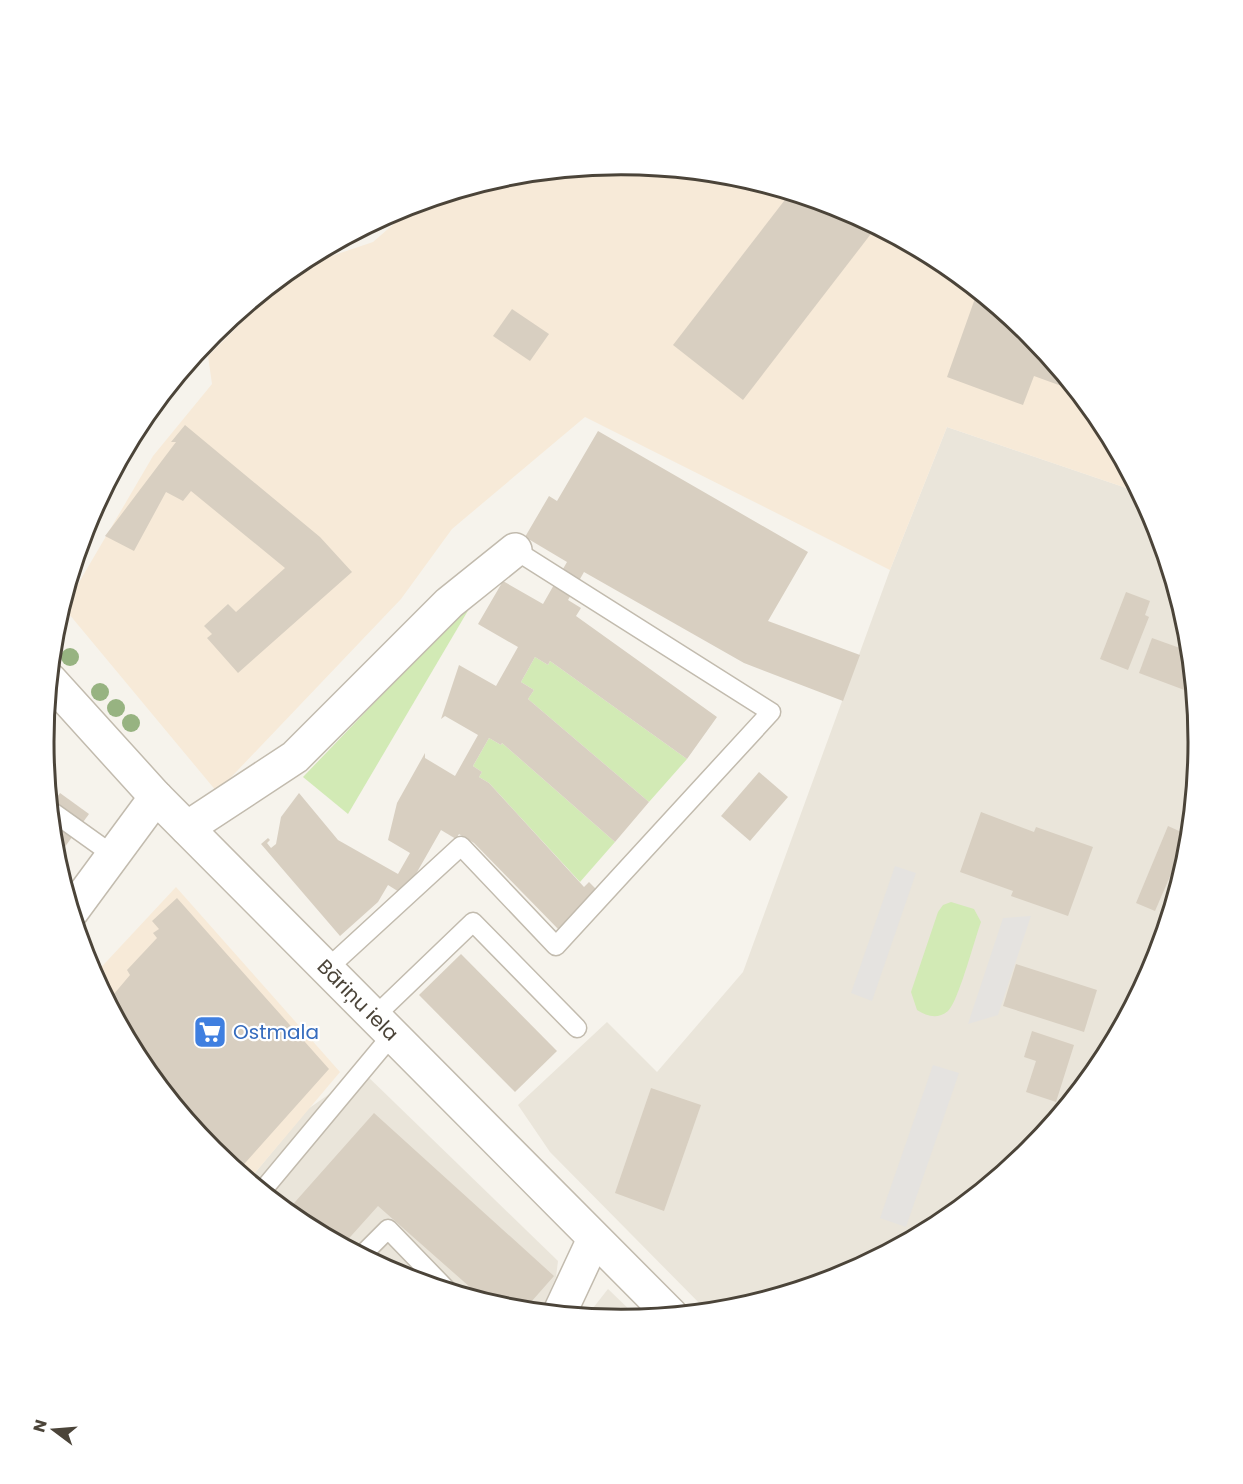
<svg xmlns="http://www.w3.org/2000/svg" width="1243" height="1484" font-family="Poppins,sans-serif">
  <style>
    .residential { fill: #eae5da }
    .commercial { fill: #f7ead8 }
    .green { fill: #d2eab5 }
    .parking { fill: #e5e3e0 }
    .building { fill: #d8cfc1 }
    .lines { fill: none; stroke-linecap: round; stroke-linejoin: round }
    .lane-casing { stroke: #c2bbae; stroke-width: 21 }
    .street-casing { stroke: #c2bbae; stroke-width: 36 }
    .lane { stroke: #fff; stroke-width: 18 }
    .street { stroke: #fff; stroke-width: 33 }
    .tree { fill: #97b381 }
    .labels { text-anchor: middle; stroke-width: 4.5; stroke-linejoin: round; paint-order: stroke }
    .street-label { font-size: 20px; fill: #4b4439; stroke: #fff }
    .shop-label { font-size: 20px; fill: #366cbe; stroke: #fff; text-anchor: start }
    .rim { fill: none; stroke: #4b4439; stroke-width: 3 }
  </style>
  <rect width="100%" height="100%" fill="#f6f3ec"/>
  <g class="residential">
    <path d="M947,427L1141,493L1156,521L1188,630L1199,742L1188,855L1155,964L1102,1063L1030,1151L942,1223L842,1276L734,1309L708,1312L550,1152L518,1105L607,1022L657,1072L743,972L890,570Z"/>
    <path d="M362,1071L558,1261L556,1277L541,1312L508,1309L400,1276L300,1222L249,1180L308,1109Z"/>
    <path d="M608,1289L638,1318L621,1320L586,1317Z"/>
  </g>
  <g class="commercial">
    <path d="M622,164L735,175L843,208L943,262L1030,334L1102,421L1141,493L947,427L890,570L585,417L452,529L401,599L217,792L64,608L153,456L212,384L208,356L296,268L373,242L419,202L509,175Z"/>
    <path d="M176,887L340,1072L249,1180L213,1150L141,1063L94,975Z"/>
  </g>
  <g class="green">
    <path d="M476,597L348,814L303,777Z"/>
    <path d="M535,657L548,665L550,661L687,759L649,802L528,699L534,690L521,682Z"/>
    <path d="M489,738L501,745L502,743L615,842L580,882L489,783L479,777L482,772L473,766Z"/>
    <path d="M951,902L974,909L981,922C975,938 958,1003 948,1011C937,1020 927,1016 917,1010L911,992L938,912L943,905Z"/>
  </g>
  <g class="parking">
    <path d="M895,866L916,873L872,1001L851,993Z"/>
    <path d="M1031,916L998,1015L968,1024L1003,918Z"/>
    <path d="M933,1065L959,1073L906,1227L880,1218Z"/>
  </g>
  <g class="building">
    <path d="M791,192L843,208L877,226L743,400L673,345Z"/>
    <path d="M978,290L1030,334L1078,392L1034,376L1023,405L947,377Z"/>
    <path d="M512,309L549,334L530,361L493,336Z"/>
    <path d="M185,425L320,537L352,572L238,673L207,638L212,634L204,626L228,604L236,612L285,568L191,491L183,501L166,492L134,551L105,536L176,442H171Z"/>
    <path d="M598,431L808,552L768,621L860,655L843,701L744,663L584,572L568,600L581,608L576,616L717,717L687,759L550,661L548,665L535,657L521,682L534,690L528,699L649,802L615,842L502,743L501,745L489,738L473,766L482,772L479,777L489,783L584,887L589,882L601,894L560,931L474,843L459,834L456,839L441,830L404,895L388,885L378,902L340,936L261,844L268,838L270,840L267,843L271,848L276,844L281,817L299,793L338,840L398,874L410,853L388,840L397,803L425,753V758L455,776L478,735L445,716L441,719L459,665L496,686L518,647L478,624L503,581L543,604L567,562L525,537L549,496L557,501Z"/>
    <path d="M1126,592L1150,601L1145,615L1149,617L1128,670L1100,659Z"/>
    <path d="M1152,638L1191,652L1195,694L1139,673Z"/>
    <path d="M759,772L788,797L750,841L721,816Z"/>
    <path d="M60,793L89,814L56,859L50,807Z"/>
    <path d="M981,812L1034,832L1036,827L1093,847L1068,916L1011,896L1013,891L960,872Z"/>
    <path d="M1168,826L1188,835L1155,911L1136,903Z"/>
    <path d="M177,898L329,1069L238,1171L213,1150L141,1063L108,1001L130,975L127,970L157,938L153,933L159,929L152,921Z"/>
    <path d="M461,954L557,1051L515,1092L419,995Z"/>
    <path d="M1016,964L1097,990L1084,1032L1003,1006Z"/>
    <path d="M1032,1031L1074,1045L1056,1102L1026,1092L1036,1061L1024,1057Z"/>
    <path d="M651,1088L701,1105L664,1211L615,1193Z"/>
    <path d="M374,1113L554,1276L524,1310L488,1303L378,1206L343,1245L300,1222L287,1211Z"/>
  </g>
  <g class="lines">
    <defs>
      <g id="lane">
        <path d="M50,810L113,855"/>
        <path d="M327,969L461,846L556,946L771,712L515,550"/>
        <path d="M374,1017L473,922L577,1028"/>
        <path d="M262,1191L392,1035"/>
        <path d="M362,1255L388,1229L448,1291"/>
      </g>
      <g id="street">
        <path d="M50,680L156,797L671,1315"/>
        <path d="M187,828L295,757L449,603L515,550"/>
        <path d="M72,911L156,797"/>
        <path d="M559,1314L594,1239"/>
      </g>
    </defs>
    <use href="#lane" class="lane-casing"/>
    <use href="#street" class="street-casing"/>
    <use href="#lane" class="lane"/>
    <use href="#street" class="street"/>
  </g>
  <g class="tree">
    <circle cx="70" cy="657" r="9"/>
    <circle cx="100" cy="692" r="9"/>
    <circle cx="116" cy="708" r="9"/>
    <circle cx="131" cy="723" r="9"/>
  </g>
  <defs>
    <symbol id="supermarket-square" viewBox="-11 -11 22 22"><rect x="-9" y="-9" width="18" height="18" rx="4" fill="#3f7fe0" stroke="#fff"/><path d="M-6-5.5h2.5l.6 2H6L4.5 2H-2.5L-4.4-4H-6ZM-1.5 3.2a1.3 1.3 0 1 0 .1 0ZM3 3.2a1.3 1.3 0 1 0 .1 0Z" fill="#fff"/></symbol>
  </defs>
  <g fill-rule="evenodd">
    <use href="#supermarket-square" x="191" y="1013" width="38" height="38"/>
  </g>
  <g class="labels">
    <g class="street-label">
      <text transform="translate(358 1000) rotate(45)" y="7">Bāriņu iela</text>
    </g>
    <g class="shop-label">
      <text x="233" y="1039">Ostmala</text>
    </g>
  </g>
  <path d="M0 0H1243V1484H0ZM54 742a567 567 0 1 1 1134 0a567 567 0 1 1-1134 0Z" fill="#fff" fill-rule="evenodd"/>
  <path class="rim" d="M54 742a567 567 0 1 1 1134 0a567 567 0 1 1-1134 0Z"/>
  <g transform="translate(54 1430) rotate(286)" stroke="#ffffff" stroke-width="4.5" paint-order="stroke">
  <path d="M0-4.5L10 22L0 15L-10 22Z" fill="#4b4439"/>
  <text y="-9" font-size="16" font-weight="bold" text-anchor="middle" fill="#4b4439">N</text>
  </g>
</svg>
